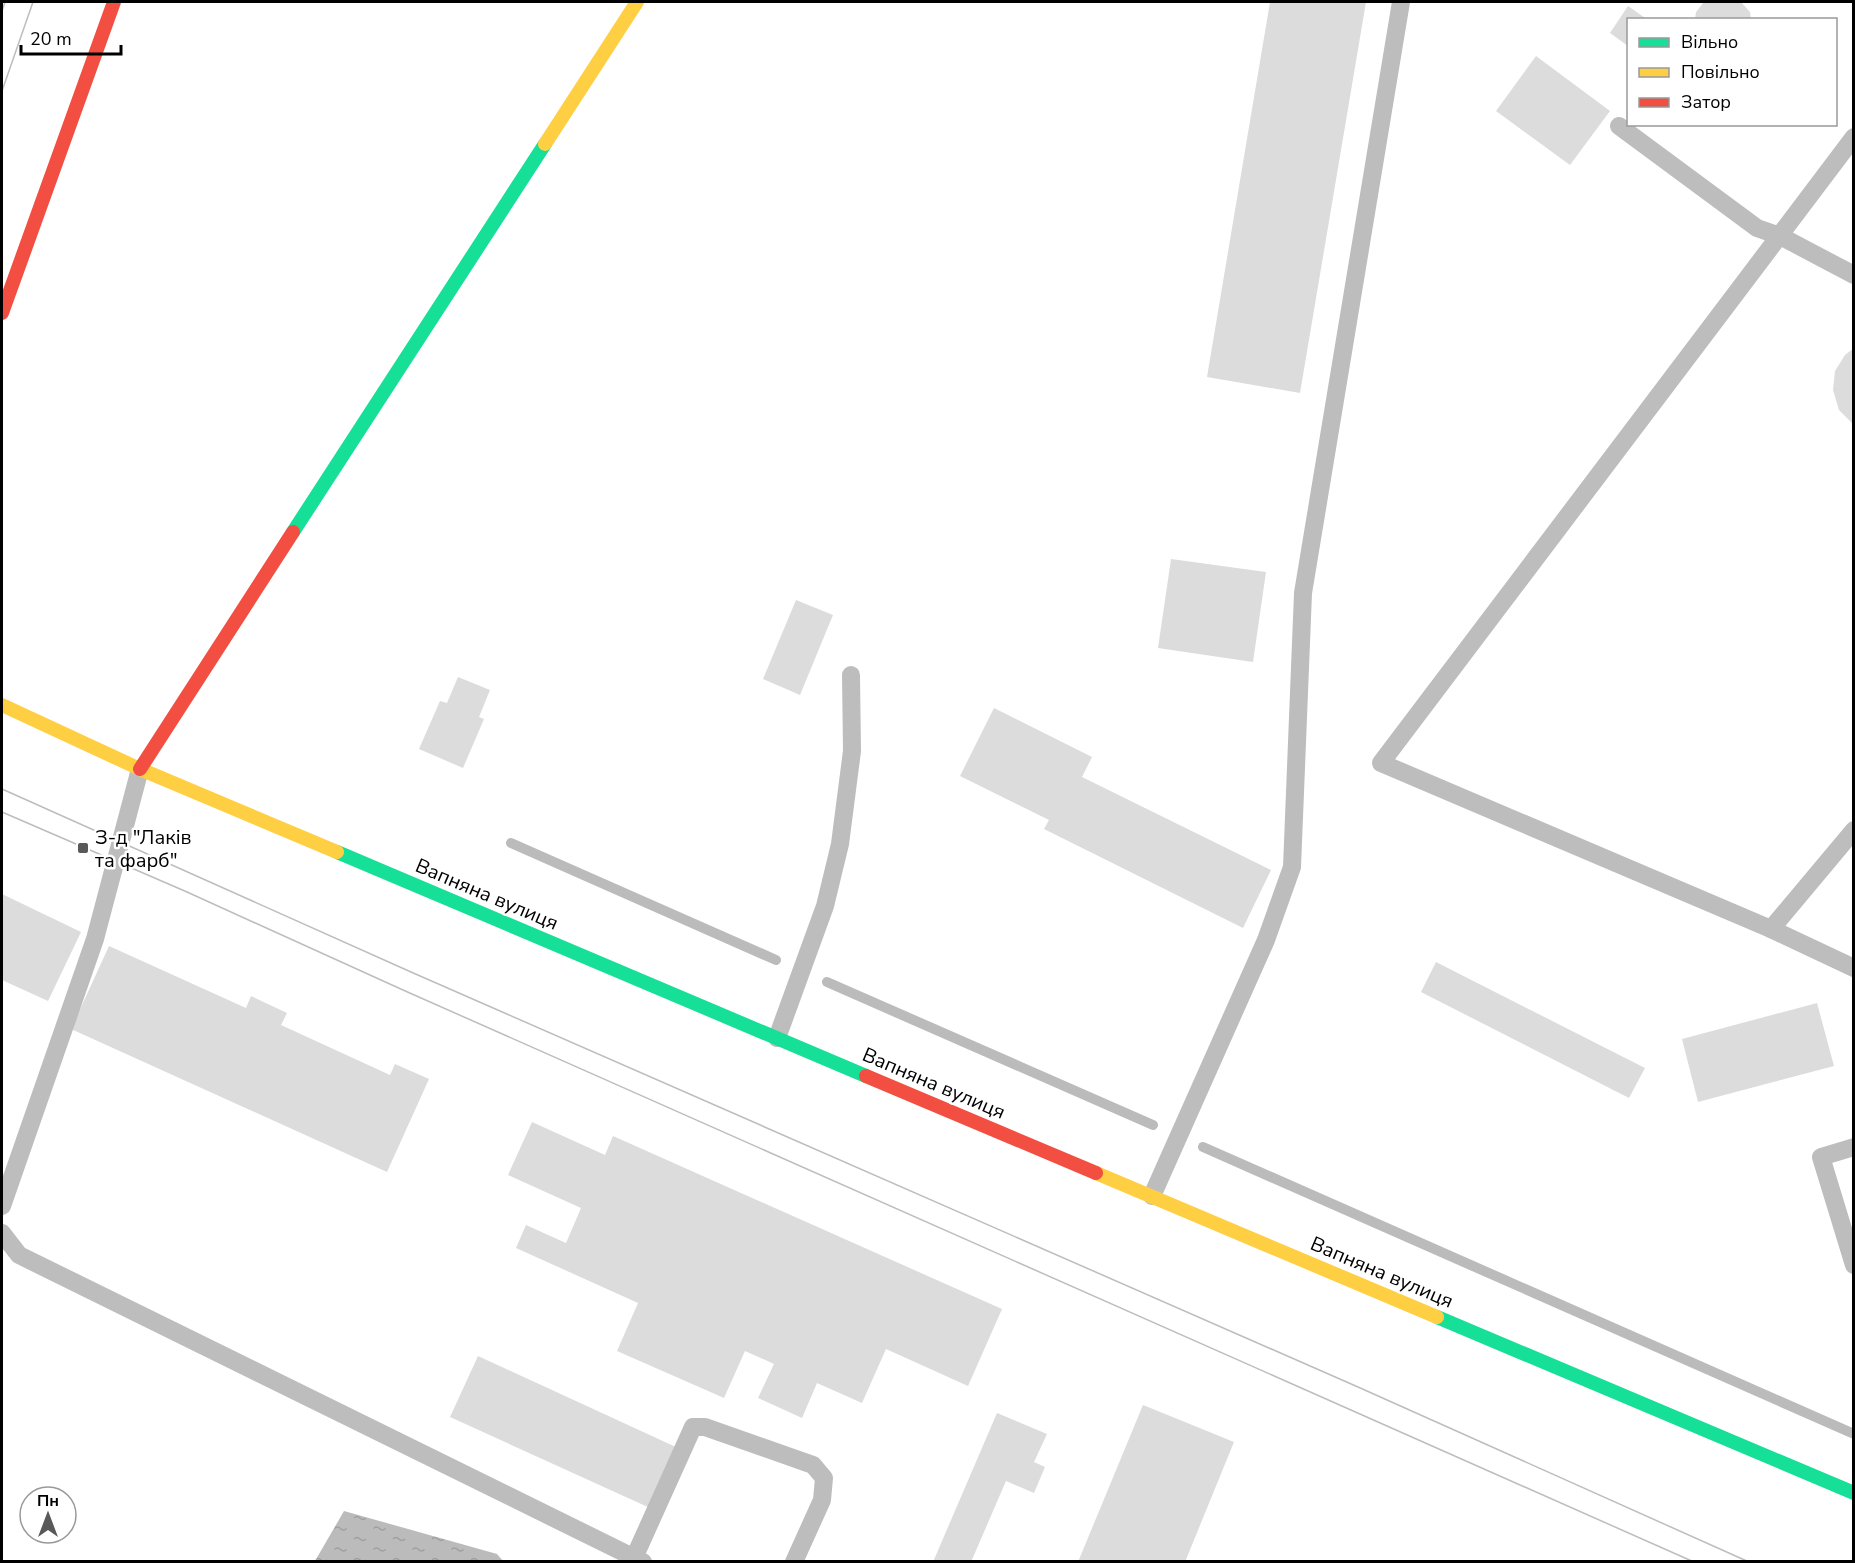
<svg xmlns="http://www.w3.org/2000/svg" width="1855" height="1563" font-family="'Nunito Sans',sans-serif">
  <style>
    .water { fill: url(#water-ripples) }
    .lines { fill: none; stroke-linecap: round; stroke-linejoin: round }
    .stream { stroke: #bbb; stroke-width: 10 }
    .building { fill: #dcdcdc }
    .lane { stroke: #bdbdbd; stroke-width: 18 }
    .fast { stroke: #16e098; stroke-width: 14 }
    .slow { stroke: #ffcf43; stroke-width: 14 }
    .jam { stroke: #f24e42; stroke-width: 14 }
    .tram { stroke: #bdbdbd; stroke-width: 1.5 }
    .poi-dot { fill: #595959; stroke: #fff; stroke-width: 2 }
    .labels { text-anchor: middle; stroke-width: 5; stroke-linejoin: round; paint-order: stroke }
    .poi-label { font-size: 20px; fill: #000; stroke: #fff; text-anchor: start }
    .street-label { font-size: 20px; fill: #000; stroke: #fff }
  </style>
  <defs>
    <pattern id="water-ripples" width="26" height="14" patternUnits="userSpaceOnUse" patternTransform="scale(1.5)"><rect width="26" height="14" fill="#bbb"/><path d="M2 4q2-2 4 0t4 0M15 11q2-2 4 0t4 0" fill="none" stroke="#9f9f9f"/></pattern>
  </defs>
  <rect width="100%" height="100%" fill="#fff"/>
  <path class="water" d="M344,1511L497,1554L503,1561H315Z"/>
  <g class="lines">
    <g class="stream">
      <path d="M511,843L776,960"/>
      <path d="M827,982L1153,1125"/>
      <path d="M1203,1147L1854,1434"/>
    </g>
  </g>
  <g class="building">
    <path d="M1270,2H1366L1300,393L1207,377Z"/>
    <path d="M1704,2H1741L1750,12L1751,20H1695L1696,12Z"/>
    <path d="M1628,6L1648,20H1628V46L1610,33Z"/>
    <path d="M1536,56L1610,111L1570,165L1496,111Z"/>
    <path d="M1854,348V425L1839,410L1833,390L1835,371L1845,355Z"/>
    <path d="M1171,559L1266,572L1253,662L1158,648Z"/>
    <path d="M796,600L833,615L800,695L763,679Z"/>
    <path d="M458,677L490,690L479,717L484,719L463,768L419,749L440,701L447,703Z"/>
    <path d="M994,708L1092,757L1082,777L1271,870L1243,928L1044,829L1049,820L960,776Z"/>
    <path d="M2,894L81,932L48,1001L2,980Z"/>
    <path d="M109,946L246,1008L251,996L287,1013L281,1025L390,1075L395,1064L429,1079L387,1172L71,1029Z"/>
    <path d="M1436,962L1645,1068L1629,1098L1421,992Z"/>
    <path d="M1817,1003L1834,1066L1698,1102L1682,1039Z"/>
    <path d="M532,1122L605,1155L613,1136L1002,1309L968,1386L886,1349L862,1403L817,1383L802,1418L758,1398L774,1364L745,1351L724,1398L617,1351L638,1303L516,1248L526,1225L566,1243L581,1208L508,1175Z"/>
    <path d="M478,1356L678,1448L650,1508L450,1417Z"/>
    <path d="M1143,1405L1234,1442L1185,1562H1078Z"/>
    <path d="M997,1413L1047,1434L1034,1462L1045,1467L1034,1493L1006,1481L971,1562H933Z"/>
  </g>
  <g class="lines">
    <g class="lane">
      <path d="M1619,126L1757,228L1780,236L1854,275"/>
      <path d="M1854,137L1381,763L1771,929L1854,968"/>
      <path d="M1771,929L1854,830"/>
      <path d="M777,1038L825,906L840,844L852,751L851,675"/>
      <path d="M1854,1147L1821,1157L1854,1265"/>
      <path d="M1152,1196L1266,940L1292,867L1303,593L1401,2"/>
      <path d="M2,1206L95,939L140,769"/>
      <path d="M2,1233L19,1255L643,1562"/>
      <path d="M634,1558L693,1427H705L813,1465L824,1478L822,1500L794,1562"/>
    </g>
    <g class="fast">
      <path d="M293,532L545,144"/>
      <path d="M337,852L866,1076"/>
      <path d="M1437,1317L1854,1493"/>
    </g>
    <g class="slow">
      <path d="M545,144L637,2"/>
      <path d="M2,705L140,769L337,852"/>
      <path d="M1096,1173L1437,1317"/>
    </g>
    <g class="jam">
      <path d="M2,313L114,2"/>
      <path d="M140,769L293,532"/>
      <path d="M866,1076L1096,1173"/>
    </g>
    <g class="tram">
      <path d="M2,11L5,2"/>
      <path d="M2,91L33,2"/>
      <path d="M2,789L411,972L1358,1387L1749,1562"/>
      <path d="M2,812L187,892L403,990L1694,1562"/>
    </g>
  </g>
  <rect class="poi-dot" x="77" y="842" width="12" height="12" rx="3"/>
  <g class="labels">
    <g class="poi-label">
      <text x="95" y="844">З-д "Лаків<tspan x="95" dy="23">та фарб"</tspan></text>
    </g>
    <g class="street-label">
      <text transform="translate(487 894) rotate(23)" y="7">Вапняна вулиця</text>
      <text transform="translate(934 1083) rotate(23)" y="7">Вапняна вулиця</text>
      <text transform="translate(1382 1272) rotate(23)" y="7">Вапняна вулиця</text>
    </g>
  </g>
  <rect width="1855" height="1563" fill="none" stroke="#000000" stroke-width="6"/>
  <rect x="1627" y="18" width="210" height="108" fill="#ffffff" stroke="#999999" stroke-width="1.5"/>
  <rect x="1639" y="38" width="30" height="9" fill="#16e098" stroke="#999999" stroke-width="1.5"/>
  <text x="1681" y="48" font-size="18" fill="#000000">Вільно</text>
  <rect x="1639" y="68" width="30" height="9" fill="#ffcf43" stroke="#999999" stroke-width="1.5"/>
  <text x="1681" y="78" font-size="18" fill="#000000">Повільно</text>
  <rect x="1639" y="98" width="30" height="9" fill="#f24e42" stroke="#999999" stroke-width="1.5"/>
  <text x="1681" y="108" font-size="18" fill="#000000">Затор</text>
  <g transform="translate(48 1515)"><circle r="28" fill="#ffffff" stroke="#999999" stroke-width="1.5"/>
  <path d="M0-4.5L10 22L0 15L-10 22Z" fill="#595959"/>
  <text y="-9" font-size="16" font-weight="bold" text-anchor="middle" fill="#000000">Пн</text>
  </g>
  <path d="M21 45v9h100v-9" fill="none" stroke="#000000" stroke-width="3"/>
  <text x="30" y="45" font-size="18" fill="#000000" stroke="#ffffff" stroke-width="4.5" paint-order="stroke">20 m</text>
</svg>
